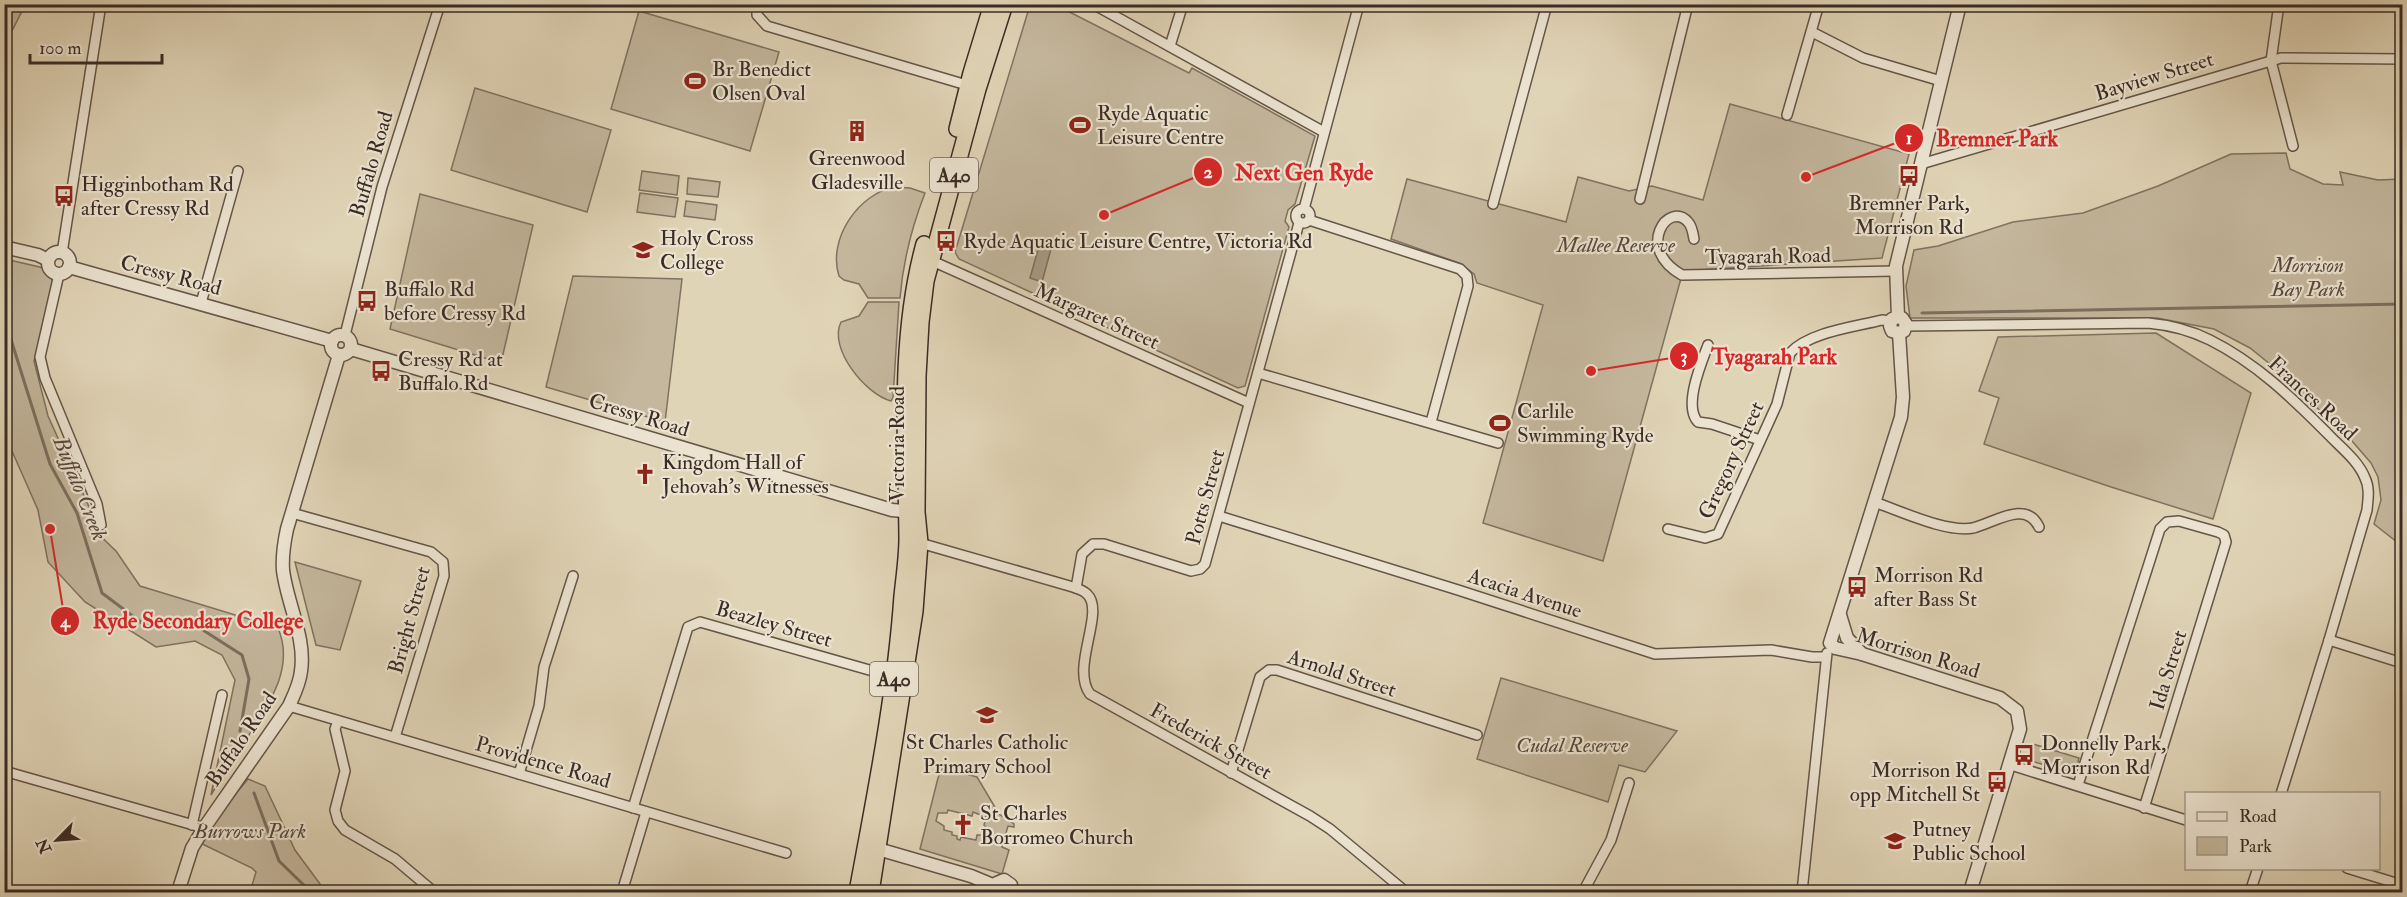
<svg xmlns="http://www.w3.org/2000/svg" width="2407" height="897" font-family="'IM FELL Double Pica',serif">
  <style>
    .green { fill: #c4b79d; stroke: #7f7261; stroke-width: 1.5; fill-rule: evenodd }
    .water { fill: #a89b85; stroke: #7c6f5f; stroke-width: 1.5 }
    .lines { fill: none; stroke-linecap: round; stroke-linejoin: round }
    .stream { stroke: #7c6f5f; stroke-width: 3 }
    .minor-casing { stroke: #645649; stroke-width: 12 }
    .tertiary-casing { stroke: #645649; stroke-width: 15 }
    .trunk-casing { stroke: #3a2c25; stroke-width: 18 }
    .minor { stroke: #ebe3d0; stroke-width: 9 }
    .tertiary { stroke: #ebe3d0; stroke-width: 12 }
    .trunk { stroke: #e0d4b6; stroke-width: 15 }
    .labels { text-anchor: middle; stroke-width: 4.5; stroke-linejoin: round; paint-order: stroke }
    .shield { fill: #ebe3d0; stroke: #6f6358; stroke-width: 1.5 }
    .shield-label { font-size: 20px; font-weight: bold; fill: #3a2c25 }
    .poi-label { font-size: 21px; fill: #3a2c25; stroke: #ebe3d0; text-anchor: start }
    .street-label { font-size: 21px; fill: #3a2c25; stroke: #ebe3d0 }
    .park-label { font-size: 21px; font-style: italic; fill: #56483d; stroke: #ebe3d0 }
    .water-label { font-size: 22px; font-style: italic; fill: #56483d; stroke: #ebe3d0 }
    .leader { fill: none; stroke: #d62828; stroke-width: 2 }
    .callout-dot { fill: #d62828; stroke: #ebe3d0; stroke-width: 2 }
    .mark-label { font-size: 18px; text-anchor: middle; font-weight: bold; fill: #fff }
    .callout-label { font-size: 22px; text-anchor: middle; font-weight: bold; fill: #d62828; stroke: #ebe3d0; stroke-width: 4.5; stroke-linejoin: round; paint-order: stroke }
  </style>
  <rect width="100%" height="100%" fill="#e0d4b6"/>
  <filter id="stains"><feTurbulence type="fractalNoise" baseFrequency=".00333" numOctaves="4"/><feColorMatrix values="0 0 0 0 .2 0 0 0 0 .09 0 0 0 0 .02 0 0 0 .5 -.17"/></filter>
  <radialGradient id="worn" r=".72"><stop offset=".6" stop-color="#630" stop-opacity="0"/><stop offset="1" stop-color="#630" stop-opacity=".3"/></radialGradient>
  <g class="green">
    <path d="M5,4L25,5L13,29L5,36Z"/>
    <path d="M1030,5H1056L1189,73L1192,68L1315,136L1295,204L1288,210L1285,221L1289,227L1245,386L1238,388L959,259L955,252Z"/>
    <path d="M639,11L779,52L750,151L611,109Z"/>
    <path d="M475,88L611,130L587,212L451,170Z"/>
    <path d="M1730,104L1909,154L1882,258L1683,271L1603,561L1483,523L1543,305L1477,283L1474,274L1459,263L1391,239L1407,179L1566,222L1578,177L1629,191L1652,186L1703,200Z"/>
    <path d="M2286,153L2290,169L2323,184L2343,185L2340,172L2378,180L2402,179V546L2374,524L2381,500L2378,477L2371,463L2352,441L2276,369L2250,348L2214,329L2157,318H1910L1906,286L1914,250L1938,246L2013,222L2083,213L2158,186L2231,154Z"/>
    <path d="M642,171L679,176L677,195L639,190Z"/>
    <path d="M688,178L720,182L718,197L687,194Z"/>
    <path d="M895,187L910,188L925,193C911,229 903,261 900,298H868L859,284L844,280L839,276C827,239 859,193 895,187Z"/>
    <path d="M640,193L678,198L675,217L637,212Z"/>
    <path d="M420,194L533,225L501,363L390,329Z"/>
    <path d="M686,201L717,205L715,220L684,216Z"/>
    <path d="M5,259L44,268L53,281L34,361L48,416L90,509V526L116,551L140,586L278,628C295,668 269,703 249,735C236,755 223,775 211,795L235,680L222,655L195,641L156,647L85,602L48,562L38,510L12,451L5,439Z"/>
    <path d="M573,276L682,279L665,422L546,387Z"/>
    <path d="M868,302H899L893,398L891,401C865,394 828,348 841,322L859,316Z"/>
    <path d="M2156,333L2251,393L2213,519L2111,487L1984,444L1999,398L1979,391L1998,337Z"/>
    <path d="M295,562L361,581L340,650L316,645Z"/>
    <path d="M1501,678L1677,731L1645,772L1619,765L1608,802L1477,759Z"/>
    <path d="M2033,744L2079,758L2075,774L2028,760Z"/>
    <path d="M945,768L977,777L999,814L1014,824V827L1008,826L1002,847L1009,850L1002,874L920,849L938,778L942,769ZM948,810L972,816L973,812L986,817L984,825L988,829L986,835H977L976,840L961,837L960,840L957,839V836L952,835V832L944,830V826L936,821L938,813H947Z"/>
    <path d="M248,779L265,786L295,850L326,892H250L256,872L252,868L196,841Z"/>
  </g>
  <path class="water" d="M1039,246L1051,249L1042,282L1030,278Z"/>
  <g class="lines">
    <g class="stream">
      <path d="M4,307L8,330L50,464L77,513L102,593L142,623L195,625L242,655L249,679L240,731"/>
      <path d="M1922,313L2402,304"/>
      <path d="M254,793L279,861L311,892"/>
    </g>
    <defs>
      <g id="minor">
        <path d="M757,4V15L767,26L970,86"/>
        <path d="M1093,4L1324,132"/>
        <path d="M2279,4L2271,61L2293,146"/>
        <path d="M1812,32L1863,58L1941,81"/>
        <path d="M1170,46L1183,4"/>
        <path d="M1787,115L1819,4"/>
        <path d="M1921,164L2281,58L2402,59"/>
        <path d="M1640,199L1688,4"/>
        <path d="M1493,204L1547,4"/>
        <circle cx="1303" cy="216" r="7"/>
        <path d="M1304,209L1359,4"/>
        <path d="M1309,220L1460,269L1467,276L1468,286L1431,422"/>
        <path d="M1694,239C1693,233 1692,226 1688,222C1669,200 1634,248 1682,275L1895,271"/>
        <path d="M62,253L101,4"/>
        <path d="M930,260L1249,403"/>
        <path d="M59,274L40,357L45,378L97,504L101,525"/>
        <path d="M201,303L238,171"/>
        <path d="M1906,326L2148,323C2170,325 2190,330 2210,340C2256,363 2291,397 2327,433C2340,447 2358,460 2365,478C2370,488 2368,499 2367,510L2329,640L2281,794"/>
        <path d="M345,335L382,187L440,4"/>
        <path d="M1708,345C1701,364 1683,406 1698,422L1712,424L1760,440"/>
        <path d="M1258,373L1498,443"/>
        <path d="M1874,502C1901,511 1946,533 1973,528C1994,523 2026,499 2039,527"/>
        <path d="M292,513L431,552L443,562L444,576L395,737"/>
        <path d="M1219,516L1458,590L1655,654L1771,650L1812,657H1826"/>
        <path d="M1668,529L1705,538L1718,534L1777,404L1790,353C1809,332 1855,327 1882,320L1891,321"/>
        <path d="M920,543L1066,585C1073,587 1082,589 1087,594C1106,612 1070,667 1090,694L1310,816L1330,829L1406,892"/>
        <path d="M1076,588L1082,554L1093,544H1104L1191,571L1200,569L1205,564L1299,223"/>
        <path d="M2329,640L2402,663"/>
        <path d="M289,706L786,853"/>
        <path d="M338,721L335,729L345,771L335,810L338,821L345,830L395,859L434,892"/>
        <path d="M2011,765L2186,820"/>
        <path d="M4,771L204,828"/>
        <path d="M1231,773L1260,677L1269,670H1277L1477,735"/>
        <path d="M519,774L539,706L544,667L573,576"/>
        <path d="M2078,785L2160,529L2167,522L2179,521L2218,532L2224,535L2226,542L2144,808"/>
        <path d="M633,808L688,627L700,622L894,677"/>
        <path d="M192,825L222,695"/>
        <path d="M2347,868L2402,885"/>
        <path d="M622,892L646,812"/>
        <path d="M1583,892L1611,840L1629,783"/>
        <path d="M1802,892L1827,653"/>
        <path d="M2250,892L2258,868"/>
      </g>
      <g id="tertiary">
        <path d="M4,247L38,255L48,260"/>
        <circle cx="59" cy="263" r="11"/>
        <path d="M69,267L332,341"/>
        <path d="M1898,317L1896,266L1960,4"/>
        <path d="M1898,317L1892,319L1890,326L1892,331L1899,333"/>
        <path d="M1898,317L1902,318L1906,324L1904,331L1899,333"/>
        <path d="M1899,333L1903,397L1901,417L1830,643L1835,648L1862,654L2000,698L2017,711L2020,729L1970,892"/>
        <circle cx="341" cy="345" r="10"/>
        <path d="M351,349L892,510L914,512"/>
        <path d="M1840,615L1847,638L1862,654"/>
        <path d="M871,847L971,876L995,886"/>
        <path d="M178,892L192,848L204,828L289,706C294,695 300,683 301,671C306,637 287,604 283,570C282,556 284,543 287,529L339,355"/>
        <path d="M996,892L997,883L1004,880L1011,885L1010,892"/>
      </g>
      <g id="trunk">
        <path d="M957,129L971,73L992,4"/>
        <path d="M857,892C875,794 895,696 902,596C904,577 907,557 907,538C906,441 898,338 924,244"/>
        <path d="M871,892L915,611L920,543L917,512L918,376L921,322L926,281L978,89L1005,4"/>
      </g>
    </defs>
    <use href="#minor" class="minor-casing"/>
    <use href="#tertiary" class="tertiary-casing"/>
    <use href="#trunk" class="trunk-casing"/>
    <use href="#minor" class="minor"/>
    <use href="#tertiary" class="tertiary"/>
    <use href="#trunk" class="trunk"/>
  </g>
  <defs>
    <symbol id="stadium-bare" viewBox="-9 -9 18 18"><path d="M0-5a6.5 5 0 1 0 0 10a6.5 5 0 1 0 0-10ZM-3.5-1.8h7v3.6h-7Z" fill="#8f2418" stroke="#ebe3d0" stroke-width="2.5" paint-order="stroke"/></symbol>
    <symbol id="building-bare" viewBox="-9 -9 18 18"><path d="M-4-6H4V6H1V3H-1V6H-4ZM-2.5-4.3h1.7v1.8h-1.7ZM.8-4.3h1.7v1.8H.8ZM-2.5-1h1.7V.8h-1.7ZM.8-1h1.7V.8H.8Z" fill="#8f2418" stroke="#ebe3d0" stroke-width="2.5" paint-order="stroke"/></symbol>
    <symbol id="bus-bare" viewBox="-9 -9 18 18"><path d="M-5-6H5V4H4V6H2V4H-2V6H-4V4H-5ZM-3.5-4V0h7V-4ZM-3.5 1.2v1.5H-2V1.2ZM2 1.2v1.5H3.5V1.2Z" fill="#8f2418" stroke="#ebe3d0" stroke-width="2.5" paint-order="stroke"/></symbol>
    <symbol id="school-bare" viewBox="-9 -9 18 18"><path d="M0-5L7-2L0 1L-7-2ZM-4 1L0 2.5L4 1V4Q0 6-4 4Z" fill="#8f2418" stroke="#ebe3d0" stroke-width="2.5" paint-order="stroke"/></symbol>
    <symbol id="church-bare" viewBox="-9 -9 18 18"><path d="M-1.2-6h2.4v3.5h3.3v2.4h-3.3V6h-2.4V-.1h-3.3v-2.4h3.3Z" fill="#8f2418" stroke="#ebe3d0" stroke-width="2.5" paint-order="stroke"/></symbol>
  </defs>
  <g fill-rule="evenodd">
    <use href="#stadium-bare" x="680" y="66" width="30" height="30"/>
    <use href="#stadium-bare" x="1065" y="110" width="30" height="30"/>
    <use href="#building-bare" x="842" y="116" width="30" height="30"/>
    <use href="#bus-bare" x="1894" y="161" width="30" height="30"/>
    <use href="#bus-bare" x="49" y="181" width="30" height="30"/>
    <use href="#bus-bare" x="931" y="226" width="30" height="30"/>
    <use href="#school-bare" x="628" y="235" width="30" height="30"/>
    <use href="#bus-bare" x="352" y="286" width="30" height="30"/>
    <use href="#bus-bare" x="366" y="356" width="30" height="30"/>
    <use href="#stadium-bare" x="1485" y="408" width="30" height="30"/>
    <use href="#church-bare" x="630" y="459" width="30" height="30"/>
    <use href="#bus-bare" x="1842" y="572" width="30" height="30"/>
    <use href="#school-bare" x="972" y="700" width="30" height="30"/>
    <use href="#bus-bare" x="2009" y="740" width="30" height="30"/>
    <use href="#bus-bare" x="1982" y="767" width="30" height="30"/>
    <use href="#church-bare" x="948" y="810" width="30" height="30"/>
    <use href="#school-bare" x="1880" y="826" width="30" height="30"/>
  </g>
  <g class="labels">
    <g class="shield">
      <rect x="930" y="158" width="48" height="34" rx="4.5"/>
      <rect x="870" y="662" width="48" height="34" rx="4.5"/>
    </g>
    <g class="shield-label">
      <text x="954" y="182">A40</text>
      <text x="894" y="686">A40</text>
    </g>
    <g class="poi-label">
      <text x="712" y="76">Br Benedict<tspan x="712" dy="24">Olsen Oval</tspan></text>
      <text x="1097" y="120">Ryde Aquatic<tspan x="1097" dy="24">Leisure Centre</tspan></text>
      <text x="857" y="165" text-anchor="middle">Greenwood<tspan x="857" dy="24">Gladesville</tspan></text>
      <text x="81" y="191">Higginbotham Rd<tspan x="81" dy="24">after Cressy Rd</tspan></text>
      <text x="1909" y="210" text-anchor="middle">Bremner Park,<tspan x="1909" dy="24">Morrison Rd</tspan></text>
      <text x="660" y="245">Holy Cross<tspan x="660" dy="24">College</tspan></text>
      <text x="963" y="248">Ryde Aquatic Leisure Centre, Victoria Rd</text>
      <text x="384" y="296">Buffalo Rd<tspan x="384" dy="24">before Cressy Rd</tspan></text>
      <text x="398" y="366">Cressy Rd at<tspan x="398" dy="24">Buffalo Rd</tspan></text>
      <text x="1517" y="418">Carlile<tspan x="1517" dy="24">Swimming Ryde</tspan></text>
      <text x="662" y="469">Kingdom Hall of<tspan x="662" dy="24">Jehovah's Witnesses</tspan></text>
      <text x="1874" y="582">Morrison Rd<tspan x="1874" dy="24">after Bass St</tspan></text>
      <text x="987" y="749" text-anchor="middle">St Charles Catholic<tspan x="987" dy="24">Primary School</tspan></text>
      <text x="2041" y="750">Donnelly Park,<tspan x="2041" dy="24">Morrison Rd</tspan></text>
      <text x="1980" y="777" text-anchor="end">Morrison Rd<tspan x="1980" dy="24">opp Mitchell St</tspan></text>
      <text x="980" y="820">St Charles<tspan x="980" dy="24">Borromeo Church</tspan></text>
      <text x="1912" y="836">Putney<tspan x="1912" dy="24">Public School</tspan></text>
    </g>
    <g class="street-label">
      <text transform="translate(2154 76) rotate(-17)" y="7">Bayview Street</text>
      <text transform="translate(371 164) rotate(-74)" y="7">Buffalo Road</text>
      <text transform="translate(1768 256) rotate(-1)" y="7">Tyagarah Road</text>
      <text transform="translate(171 275) rotate(15)" y="7">Cressy Road</text>
      <text transform="translate(1097 316) rotate(24)" y="7">Margaret Street</text>
      <text transform="translate(2313 398) rotate(43)" y="7">Frances Road</text>
      <text transform="translate(639 415) rotate(17)" y="7">Cressy Road</text>
      <text transform="translate(897 444) rotate(-90)" y="7">Victoria Road</text>
      <text transform="translate(1731 460) rotate(-65)" y="7">Gregory Street</text>
      <text transform="translate(1205 497) rotate(-75)" y="7">Potts Street</text>
      <text transform="translate(1525 593) rotate(18)" y="7">Acacia Avenue</text>
      <text transform="translate(409 620) rotate(-75)" y="7">Bright Street</text>
      <text transform="translate(774 624) rotate(16)" y="7">Beazley Street</text>
      <text transform="translate(1918 653) rotate(17)" y="7">Morrison Road</text>
      <text transform="translate(2168 670) rotate(-73)" y="7">Ida Street</text>
      <text transform="translate(1342 673) rotate(18)" y="7">Arnold Street</text>
      <text transform="translate(241 739) rotate(-56)" y="7">Buffalo Road</text>
      <text transform="translate(1211 741) rotate(29)" y="7">Frederick Street</text>
      <text transform="translate(543 762) rotate(16)" y="7">Providence Road</text>
    </g>
    <g class="park-label">
      <text x="1616" y="252">Mallee Reserve</text>
      <text x="2308" y="272">Morrison<tspan x="2308" dy="24">Bay Park</tspan></text>
      <text x="1572" y="752">Cudal Reserve</text>
      <text x="250" y="838">Burrows Park</text>
    </g>
    <g class="water-label">
      <text transform="translate(81 488) rotate(68)" y="8">Buffalo Creek</text>
    </g>
  </g>
  <path class="leader" d="M1806 177L1909 138M1104 215L1208 172M1591 371L1684 356M50 529L65 621"/>
  <g class="callout-dot">
    <circle cx="1806" cy="177" r="6"/>
    <circle cx="1104" cy="215" r="6"/>
    <circle cx="1591" cy="371" r="6"/>
    <circle cx="50" cy="529" r="6"/>
    <circle cx="1909" cy="138" r="15"/>
    <circle cx="1208" cy="172" r="15"/>
    <circle cx="1684" cy="356" r="15"/>
    <circle cx="65" cy="621" r="15"/>
  </g>
  <g class="mark-label">
    <text x="1909" y="144">1</text>
    <text x="1208" y="178">2</text>
    <text x="1684" y="362">3</text>
    <text x="65" y="627">4</text>
  </g>
  <g class="callout-label">
    <text x="1997" y="146">Bremner Park</text>
    <text x="1304" y="180">Next Gen Ryde</text>
    <text x="1774" y="364">Tyagarah Park</text>
    <text x="198" y="628">Ryde Secondary College</text>
  </g>
  <rect width="2407" height="897" fill="none" stroke="#e0d4b6" stroke-width="24"/>
  <rect x="6" y="6" width="2395" height="885" fill="none" stroke="#3a2c25" stroke-width="3"/>
  <rect x="12" y="12" width="2383" height="873" fill="none" stroke="#3a2c25" stroke-width="1.5"/>
  <rect x="2185" y="792" width="195" height="78" fill="#ebe3d0" stroke="#a49a8c" stroke-width="1.5"/>
  <rect x="2197" y="812" width="30" height="9" fill="#ebe3d0" stroke="#a49a8c" stroke-width="1.5"/>
  <text x="2239" y="822" font-size="18" fill="#3a2c25">Road</text>
  <rect x="2197" y="837" width="30" height="18" fill="#c4b79d" stroke="#a49a8c" stroke-width="1.5"/>
  <text x="2239" y="852" font-size="18" fill="#3a2c25">Park</text>
  <g transform="translate(57 840) rotate(245)" stroke="#ebe3d0" stroke-width="4.5" paint-order="stroke">
  <path d="M0-4.5L10 22L0 15L-10 22Z" fill="#3a2c25"/>
  <text y="-9" font-size="16" font-weight="bold" text-anchor="middle" fill="#3a2c25">N</text>
  </g>
  <path d="M30 54v9h132v-9" fill="none" stroke="#3a2c25" stroke-width="3"/>
  <text x="39" y="54" font-size="18" fill="#3a2c25" stroke="#ebe3d0" stroke-width="4.5" paint-order="stroke">100 m</text>
  <rect width="100%" height="100%" filter="url(#stains)"/>
  <rect width="100%" height="100%" fill="url(#worn)"/>
</svg>
